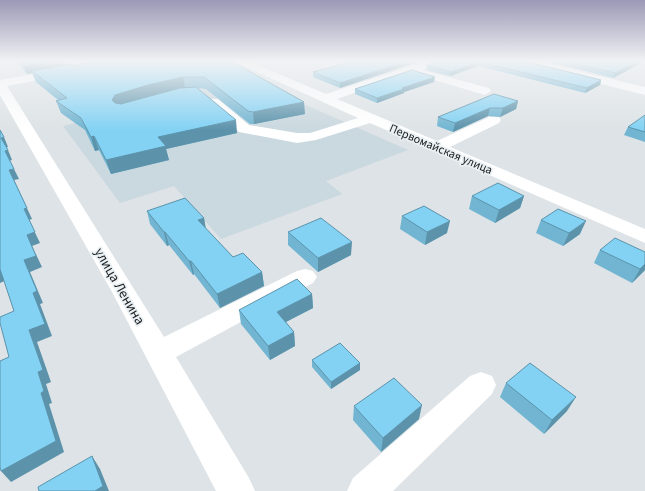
<svg xmlns="http://www.w3.org/2000/svg" width="645" height="491" font-family="'Source Sans 3',sans-serif">
  <style>
    .built { fill: #cad8df }
    .lines { fill: none; stroke-linecap: round; stroke-linejoin: round }
    .minor { fill: #fff; fill-rule: evenodd }
    .wall { fill: #71b5d2 }
    .shaded-wall { fill: #5c93ab }
    .building { fill: #83d2f4; stroke: #5c93ab }
    .labels { text-anchor: middle; stroke-width: 3.5; stroke-linejoin: round; paint-order: stroke }
    .far-street-label { font-size: 12px; fill: #1c1e1f; stroke: #eaf1f4 }
    .street-label { font-size: 14px; fill: #1c1e1f; stroke: #eaf1f4 }
  </style>
  <rect width="100%" height="100%" fill="#dde3e6"/>
  <path class="built" d="M243,70L261,78L251,81L408,150L326,181L342,194L221,239L174,186L120,203L63,126L75,123L62,112Z"/>
  <g class="lines">
    <g class="minor">
      <path d="M104,61H128L123,64L7,86L164,337L297,271L305,269L313,271L317,277L313,283L176,357L249,478L255,491H216L112,292L0,95V80Z"/>
      <path d="M233,61H248L326,94L426,61H442L422,70L489,88L491,91L485,95L411,73L337,99L437,141L489,117H499L501,120L499,123L450,147L645,229V243L370,123L316,140L297,143L239,132L208,105L207,102L208,99H218L249,125L297,133H310L358,118Z"/>
      <path d="M518,61H537L645,87V95L519,63Z"/>
      <path d="M481,372L492,376L496,385L492,394L393,491H347L353,478L470,376Z"/>
    </g>
  </g>
  <g class="wall">
    <path d="M17,61H63L64,65L72,66L231,61L305,114L254,124H250L206,89L198,88L237,133L166,149L169,160L111,174L99,150L95,151L85,130L61,113L56,101L58,100L36,82L32,73L27,74Z"/>
    <path d="M355,61H420L340,88L313,77V72Z"/>
    <path d="M436,61H524L601,80L600,85L585,93L478,66L450,76L426,70L427,65Z"/>
    <path d="M545,61H645L613,78Z"/>
    <path d="M434,82L404,92V93L377,103L355,94V89Z"/>
    <path d="M518,101L516,109L500,117L488,116L453,132L437,126L438,117Z"/>
    <path d="M645,115V142L624,135L628,127Z"/>
    <path d="M472,196H524L520,208L495,223L469,209Z"/>
    <path d="M147,211L204,218L206,229L233,257L262,272L264,286L220,308L194,274L193,275L169,245L167,246L150,224Z"/>
    <path d="M402,216L447,233L425,245L400,229Z"/>
    <path d="M541,220L580,234L563,246L536,233Z"/>
    <path d="M288,232L351,255L318,272L288,245Z"/>
    <path d="M600,250L645,252V270L632,283L594,263Z"/>
    <path d="M312,294L313,308L286,322L294,332L295,346L270,360L241,324L239,310Z"/>
    <path d="M312,360L360,363V370L331,389L312,367Z"/>
    <path d="M506,383L567,411L544,434L500,397Z"/>
    <path d="M354,406L419,419L381,452L353,420Z"/>
  </g>
  <g class="shaded-wall">
    <path d="M52,61H63L65,67L32,71V73L27,74L24,66Z"/>
    <path d="M408,61H420L340,88V83Z"/>
    <path d="M638,61H645L613,78L615,73Z"/>
    <path d="M479,62L478,66L450,76L451,72Z"/>
    <path d="M183,77L185,88L119,107L112,100L115,95L148,85Z"/>
    <path d="M435,77L434,82L404,92V93L377,103V98L402,88Z"/>
    <path d="M601,80L600,85L585,93L587,88Z"/>
    <path d="M518,101L516,109L500,117L503,108Z"/>
    <path d="M304,102L305,114L254,124L253,112Z"/>
    <path d="M490,108L488,116L453,132L455,123Z"/>
    <path d="M236,120L237,133L166,149L169,160L111,174L106,160L158,137Z"/>
    <path d="M94,136L99,150L95,151L91,137Z"/>
    <path d="M4,137L8,147H6L1,138Z"/>
    <path d="M8,150L12,160L9,161L5,151Z"/>
    <path d="M14,169L19,179L14,180L32,219L29,220L40,243L32,246L42,267L30,272L43,303L40,304L52,336L37,342L51,382L46,384L52,403L49,404L64,452L11,482L1,471L41,393L38,372L29,330L33,293L24,260L27,235L24,209L9,170Z"/>
    <path d="M524,196L520,208L495,223L499,210Z"/>
    <path d="M204,218L206,231L198,220Z"/>
    <path d="M450,221L447,233L425,245L427,232Z"/>
    <path d="M586,221L580,234L563,246L569,233Z"/>
    <path d="M164,232H165L169,245L167,246Z"/>
    <path d="M352,242L351,255L318,272V258Z"/>
    <path d="M189,261H191L194,274L193,275Z"/>
    <path d="M645,264V270L632,283L640,269Z"/>
    <path d="M0,269L7,280L0,283Z"/>
    <path d="M262,272L264,286L220,308L217,294Z"/>
    <path d="M312,294L313,308L278,326L277,312Z"/>
    <path d="M294,332L295,346L270,360L268,346Z"/>
    <path d="M360,363V370L331,389V382Z"/>
    <path d="M576,397L567,411L544,434L552,420Z"/>
    <path d="M422,405L419,419L381,452L383,438Z"/>
    <path d="M92,456L100,469L109,491H95Z"/>
  </g>
  <g class="building">
    <path d="M20,61H52L24,66Z"/>
    <path d="M99,61H231L304,102L253,112L248,111L204,77H183L148,85L115,95L112,100L115,103L121,104L180,88L196,87L236,120L158,137L166,146L106,160L94,136L91,137L81,118L56,101L67,98L32,71L70,64L72,66Z"/>
    <path d="M355,61H408L340,83L313,72Z"/>
    <path d="M436,61H524L601,80L587,88L479,62L451,72L427,65Z"/>
    <path d="M564,61H638L615,73Z"/>
    <path d="M412,70L435,77L402,88L404,89L377,98L355,89Z"/>
    <path d="M494,94L518,101L503,108H490L455,123L438,117Z"/>
    <path d="M645,115V132L628,127Z"/>
    <path d="M0,130L4,137L1,138L8,150L5,151L14,169L9,170L27,208L24,209L35,232L27,235L36,256L24,260L37,291L33,293L45,324L29,330L43,370L38,372L44,391L41,393L56,441L1,471L0,467V361L9,357L0,323V317L14,311L0,269Z"/>
    <path d="M498,183L524,196L499,210L472,196Z"/>
    <path d="M185,198L204,218L198,220L233,257L243,253L262,272L217,294L191,261H189L165,232H164L147,211Z"/>
    <path d="M424,206L450,221L427,232L402,216Z"/>
    <path d="M558,209L586,221L569,233L541,220Z"/>
    <path d="M321,218L352,242L318,258L288,232Z"/>
    <path d="M615,238L645,252V264L640,269L600,250Z"/>
    <path d="M297,279L312,294L277,312L294,332L268,346L239,310Z"/>
    <path d="M340,343L360,363L331,382L312,360Z"/>
    <path d="M530,363L576,397L552,420L506,383Z"/>
    <path d="M394,378L422,405L383,438L354,406Z"/>
    <path d="M92,456L103,486L95,491H39L38,487Z"/>
  </g>
  <linearGradient id="sky" x2="0" y2="1"><stop stop-color="#9b99b6"/><stop offset="0.47" stop-color="#f0f2f4"/><stop offset="1" stop-color="#f0f2f4" stop-opacity="0"/></linearGradient>
  <rect width="645" height="130" fill="url(#sky)"/>
  <g class="labels">
    <g class="far-street-label">
      <text transform="translate(441 149) rotate(23)" y="4">Первомайская улица</text>
    </g>
    <g class="street-label">
      <text transform="translate(120 286) rotate(60)" y="5">улица Ленина</text>
    </g>
  </g>
</svg>
